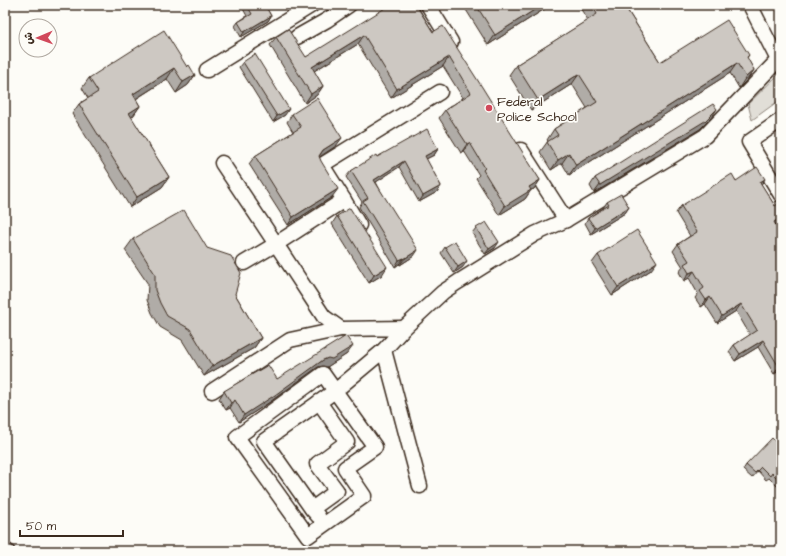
<svg xmlns="http://www.w3.org/2000/svg" width="786" height="556" font-family="'Architects Daughter','Playpen Sans Arabic',sans-serif">
  <style>
    .green { fill: #e1ded7; stroke: #8e847a }
    .lines { fill: none; stroke-linecap: round; stroke-linejoin: round }
    .minor-casing { stroke: #3b2a1e; stroke-width: 17 }
    .minor { stroke: #fdfcf7; stroke-width: 14 }
    .wall { fill: #b0aca7; stroke: #3b2a1e }
    .shaded-wall { fill: #908c88; stroke: #3b2a1e }
    .building { fill: #cdc8c2; stroke: #3b2a1e }
    .poi-dot { fill: #d1495b; stroke: #fdfcf7; stroke-width: 1.5 }
    .labels { text-anchor: middle; stroke-width: 3.5; stroke-linejoin: round; paint-order: stroke }
    .poi-label { font-size: 13px; fill: #3b2a1e; stroke: #fdfcf7; text-anchor: start }
  </style>
  <rect width="100%" height="100%" fill="#fdfcf7"/>
  <filter id="ink" filterUnits="userSpaceOnUse"><feTurbulence type="fractalNoise" baseFrequency=".025" numOctaves="2"/><feDisplacementMap in="SourceGraphic" scale="8" xChannelSelector="R" yChannelSelector="G"/><feConvolveMatrix kernelMatrix="1 2 1 2 8 2 1 2 1" color-interpolation-filters="sRGB"/></filter>
  <g filter="url(#ink)">
    <path class="green" d="M781,72V99L752,120L748,104Z"/>
    <g class="lines">
      <defs>
        <g id="minor">
          <path d="M428,5L451,42"/>
          <path d="M750,5L778,60L781,58"/>
          <path d="M297,37L327,20L349,5"/>
          <path d="M207,70L312,5"/>
          <path d="M781,120L749,142L781,195"/>
          <path d="M521,150L566,220"/>
          <path d="M222,163L276,244L244,263"/>
          <path d="M344,200L322,165L440,92"/>
          <path d="M404,328L443,292L458,282L535,234L566,220L705,136L778,60"/>
          <path d="M341,329L324,317L276,244L344,200L359,225"/>
          <path d="M323,374L375,447L345,468L364,496L308,536L237,437Z"/>
          <path d="M212,391L290,340L341,329L404,328L384,350L420,486"/>
          <path d="M312,509L264,441L335,391L384,350"/>
          <path d="M318,516L312,509L337,491L317,464L347,442L319,402"/>
          <path d="M5,550L7,551"/>
        </g>
      </defs>
      <use href="#minor" class="minor-casing"/>
      <use href="#minor" class="minor"/>
    </g>
    <g class="wall">
      <path d="M241,5H265L271,16L268,21L241,37L235,26L238,22L247,16Z"/>
      <path d="M283,5H296L287,11Z"/>
      <path d="M463,5H551L488,45Z"/>
      <path d="M578,5H624L660,62L749,55L747,58L754,70L747,80L739,88L730,73L569,175L562,163L551,170L540,152L548,141L547,140L554,129L587,108L572,84L531,110L509,75L516,65L588,20Z"/>
      <path d="M420,6L418,7L433,32L540,180L534,189L531,190L525,199L499,215L476,178L479,175L464,151L461,153L439,118L445,110L463,98L443,66L391,98L358,44L314,71L323,86L317,95L305,103L270,45L276,37L306,57Z"/>
      <path d="M243,62L285,115L273,122L239,67Z"/>
      <path d="M187,67L195,75L188,85L176,93L167,79L136,99L140,106L133,116L131,117L169,177L162,187L130,207L72,114L79,104L88,98L82,88L89,78Z"/>
      <path d="M292,114L336,146L319,157L332,197L288,225L249,164L255,156L293,132L287,122Z"/>
      <path d="M711,118L700,129L594,193L590,186L595,178Z"/>
      <path d="M438,149L434,155L426,159L441,186L437,192L419,202L399,167L376,182L414,256L400,265L399,264L395,267L359,207L362,202L346,177L351,171L377,157Z"/>
      <path d="M765,179L761,184L775,206H781V221L775,225L781,370L774,374L758,347L735,361L729,352L734,345L750,335L736,311L717,323L705,304L701,307L695,298L698,294L689,278L684,281L679,272L683,267L673,251L678,244L690,236L676,213L681,206L736,181Z"/>
      <path d="M607,202L629,207L625,213L591,234L585,223L588,218L603,208Z"/>
      <path d="M337,216L382,275L369,283L332,224Z"/>
      <path d="M476,228L495,248L485,254L472,233Z"/>
      <path d="M133,239L207,248L235,294L261,338L254,348L204,376L182,340L160,327L152,313L147,300L148,284L125,250Z"/>
      <path d="M445,247L463,267L454,273L441,253Z"/>
      <path d="M598,255L651,270L612,295L592,263Z"/>
      <path d="M347,354L327,367L323,366L318,367L270,402L239,422L230,408L226,410L219,399L224,391L277,379Z"/>
      <path d="M778,449L781,452V490L769,478L766,480L758,471L752,478L743,470L746,465Z"/>
    </g>
    <g class="shaded-wall">
      <path d="M291,5H296L287,11Z"/>
      <path d="M542,5H551L488,45L495,35Z"/>
      <path d="M271,16L268,21L241,37L244,32Z"/>
      <path d="M364,35L358,44L306,76L312,67Z"/>
      <path d="M449,57L443,66L391,98L397,89Z"/>
      <path d="M737,63L730,73L569,175L576,165Z"/>
      <path d="M174,68L167,79L126,105L133,94Z"/>
      <path d="M754,70L747,80L739,88L746,77Z"/>
      <path d="M579,74L572,84L531,110L538,100Z"/>
      <path d="M195,75L188,85L176,93L183,82Z"/>
      <path d="M323,86L317,95L305,103L311,94Z"/>
      <path d="M140,106L133,116L121,123L129,113Z"/>
      <path d="M289,109L285,115L273,122L277,116Z"/>
      <path d="M717,109L711,118L700,129L594,193L600,185Z"/>
      <path d="M342,138L336,146L318,158L323,150Z"/>
      <path d="M470,143L464,151L461,153L467,144Z"/>
      <path d="M438,149L434,155L420,162L425,156Z"/>
      <path d="M569,153L562,163L551,170L558,160Z"/>
      <path d="M404,161L399,167L370,186L374,180Z"/>
      <path d="M169,177L162,187L130,207L137,197Z"/>
      <path d="M765,179L760,186V182Z"/>
      <path d="M540,180L534,189L531,190L525,199L499,215L505,206L529,187Z"/>
      <path d="M441,186L437,192L419,202L423,196Z"/>
      <path d="M338,189L332,197L288,225L293,217Z"/>
      <path d="M629,207L625,213L591,234L595,228Z"/>
      <path d="M781,217V221L769,229L774,222Z"/>
      <path d="M499,242L495,248L485,254L489,249Z"/>
      <path d="M418,250L414,256L400,265L404,259Z"/>
      <path d="M404,258L399,264L395,267L399,260Z"/>
      <path d="M467,261L463,267L454,273L458,267Z"/>
      <path d="M657,262L651,270L612,295L618,287Z"/>
      <path d="M387,267L382,275L369,283L374,275Z"/>
      <path d="M694,271L689,278L684,281L689,273Z"/>
      <path d="M710,297L705,304L701,307L706,300Z"/>
      <path d="M741,304L736,311L717,323L722,316Z"/>
      <path d="M261,338L254,348L204,376L212,366Z"/>
      <path d="M763,340L758,347L735,361L740,354Z"/>
      <path d="M353,346L347,354L327,367L323,366L318,367L270,402L239,422L244,415L323,360Z"/>
      <path d="M781,366V370L774,374L779,367Z"/>
      <path d="M235,400L230,408L226,410L231,403Z"/>
    </g>
    <g class="building">
      <path d="M247,5H265L271,16L244,32L238,22L252,14Z"/>
      <path d="M390,5H416L433,32L443,26L482,87L540,180L529,187L531,190L505,206L483,170L485,168L470,143L467,144L445,110L471,93L449,57L397,89L364,35L312,67L323,86L311,94L276,37L288,29L306,57Z"/>
      <path d="M476,5H542L495,35Z"/>
      <path d="M592,5H624L660,62L727,20L749,55L747,57L754,70L746,77L737,63L576,165L569,153L558,160L547,142L558,135L554,129L597,102L579,74L538,100L516,65L597,14Z"/>
      <path d="M164,30L187,67L189,65L195,75L183,82L174,68L133,94L140,106L129,113L169,177L137,197L79,104L98,92L89,78Z"/>
      <path d="M255,54L289,109L277,116L243,62Z"/>
      <path d="M317,98L342,138L323,150L319,156L321,161L338,189L293,217L255,156L301,127L292,114Z"/>
      <path d="M713,104L717,109L705,121L600,185L595,178Z"/>
      <path d="M427,129L438,149L425,156L441,186L423,196L404,161L374,180L418,250L404,259V258L399,260L363,201L368,198L351,171L376,155L377,157Z"/>
      <path d="M757,167L765,179L760,182L775,206L779,203L781,206V217L774,222L781,234V366L779,367L763,340L740,354L734,345L757,330L741,304L722,316L710,297L706,300L700,291L704,288L694,271L689,273L684,264L689,261L678,244L697,232L681,206L732,174L736,181Z"/>
      <path d="M621,194L629,207L595,228L588,218L609,205L607,202Z"/>
      <path d="M350,208L387,267L374,275L337,216Z"/>
      <path d="M184,210L207,248L231,256L241,273L235,294L261,338L212,366L190,329L167,316L160,303L155,290V274L133,239Z"/>
      <path d="M486,222L499,242L489,249L476,228Z"/>
      <path d="M637,230L657,262L618,287L598,255Z"/>
      <path d="M455,241L467,261L458,267L445,247Z"/>
      <path d="M346,336L353,346L332,359L328,358L323,360L275,395L244,415L235,400L231,403L224,391L268,365L277,379Z"/>
      <path d="M772,438L780,446L778,449L781,452V482L772,473L770,476L761,467L755,473L746,465Z"/>
    </g>
  </g>
  <circle class="poi-dot" cx="489" cy="108" r="4"/>
  <g class="labels">
    <g class="poi-label">
      <text x="497" y="106">Federal<tspan x="497" dy="15">Police School</tspan></text>
    </g>
  </g>
  <rect width="786" height="556" fill="none" stroke="#fdfcf7" stroke-width="20"/>
  <rect x="10" y="10" width="766" height="536" fill="none" stroke="#3b2a1e" stroke-width="1.5" filter="url(#ink)"/>
  <g transform="translate(38 38) rotate(268)"><circle r="19" fill="#fdfcf7" stroke="#afa8a0"/>
  <path d="M0-3L7 15L0 10L-7 15Z" fill="#d1495b"/>
  <text y="-6" font-size="11" font-weight="bold" text-anchor="middle" fill="#3b2a1e">ش</text>
  </g>
  <path d="M20 530v6h103v-6" fill="none" stroke="#3b2a1e" stroke-width="2"/>
  <text x="26" y="530" font-size="12" fill="#3b2a1e" stroke="#fdfcf7" stroke-width="3" paint-order="stroke">50 m</text>
</svg>
